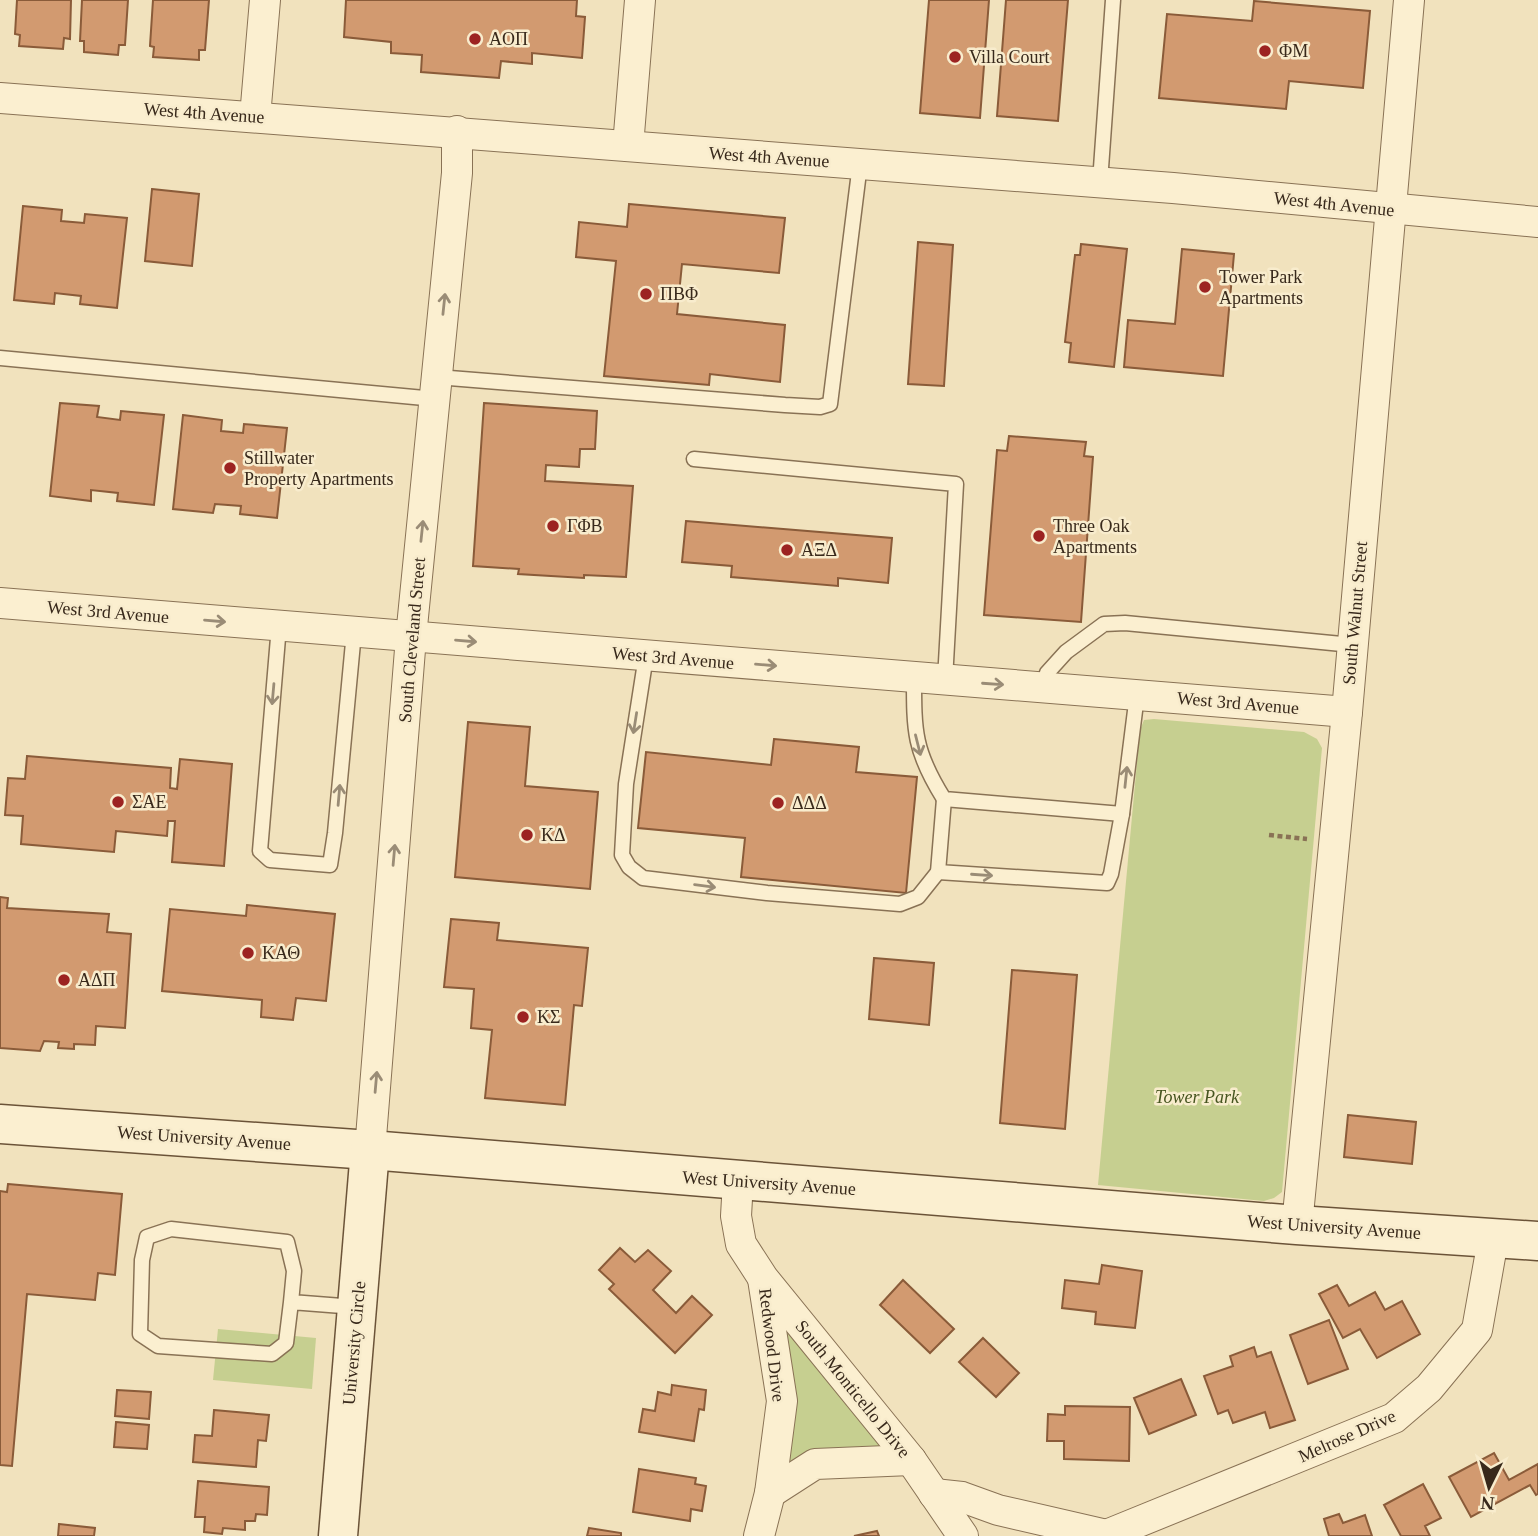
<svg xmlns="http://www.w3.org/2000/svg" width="1538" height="1536" font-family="Georgia,serif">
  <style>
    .green { fill: #c6cf90 }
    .building { fill: #d29a70; stroke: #8a5b39; stroke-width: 2 }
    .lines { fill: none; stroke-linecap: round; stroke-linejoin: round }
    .lane-casing { stroke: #897255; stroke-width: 17 }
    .street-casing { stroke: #897255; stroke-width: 32 }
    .secondary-casing { stroke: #6b5338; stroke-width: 41 }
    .path { stroke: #897255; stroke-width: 4.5; stroke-dasharray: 5 3.5; stroke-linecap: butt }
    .lane { stroke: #fbefd0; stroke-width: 14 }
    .street { stroke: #fbefd0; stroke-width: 30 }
    .secondary { stroke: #fbefd0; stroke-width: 38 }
    .oneway { stroke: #9a8c76 }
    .poi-dot { fill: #9c2321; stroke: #f8eccd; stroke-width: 2.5 }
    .labels { text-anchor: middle; stroke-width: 5; stroke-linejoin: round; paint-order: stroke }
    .poi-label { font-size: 18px; fill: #38291b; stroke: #f8eccd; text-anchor: start }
    .street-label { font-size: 18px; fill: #38291b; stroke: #f8eccd }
    .park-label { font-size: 18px; font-style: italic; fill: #475520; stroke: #f8eccd }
  </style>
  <rect width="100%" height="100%" fill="#f1e2bd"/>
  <g class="green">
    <path d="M1154,719L1304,732L1317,739L1322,748L1282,1192L1274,1198L1264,1201L1098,1185L1140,730L1144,720Z"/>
    <path d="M763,1278L911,1460L815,1464L770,1493Z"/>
    <path d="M218,1329L316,1338L312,1389L213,1380Z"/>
  </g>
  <g class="building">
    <path d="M17,0H71L70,39L64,38L63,49L19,46L20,35L15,34Z"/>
    <path d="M82,0H128L125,45H119L118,55L84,52V41H80Z"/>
    <path d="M153,0H209L205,50H199V60L153,57L154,47L150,46Z"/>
    <path d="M346,0H577L576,16L585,17L582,58L532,53V64L501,61L499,78L421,72L422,55L391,53V42L344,37Z"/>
    <path d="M929,0H989L980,118L920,113Z"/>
    <path d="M1006,0H1068L1058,121L997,116Z"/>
    <path d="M1254,1L1370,11L1363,88L1289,81L1286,109L1159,98L1167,14L1252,21Z"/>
    <path d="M152,189L199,194L192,266L145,261Z"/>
    <path d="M629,204L785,218L779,273L682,264L677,314L785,325L780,382L710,374L709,385L604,376L616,261L576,257L579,222L627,227Z"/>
    <path d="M23,206L62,210L61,221L84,223L85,214L127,218L117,308L80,304L81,296L55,293L54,304L14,300Z"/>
    <path d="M918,242L953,245L944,386L908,384Z"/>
    <path d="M1081,244L1127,249L1114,367L1069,362L1071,343L1065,342L1075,255H1080Z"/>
    <path d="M1182,249L1234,254L1223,376L1124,367L1128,320L1175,324Z"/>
    <path d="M60,403L99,406L97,417L120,420L121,411L164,415L154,505L117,501L118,493L91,490V501L50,496Z"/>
    <path d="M484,403L597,411L595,449H580L579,467L546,465L545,481L633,486L626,577L584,575V578L518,574L519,569L473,566Z"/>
    <path d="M183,415L222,420L221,431L243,433L244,424L287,428L277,518L240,514L241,506L215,504L213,513L173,509Z"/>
    <path d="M1009,436L1086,442L1084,456L1093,457L1081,622L984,615L997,450L1007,451Z"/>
    <path d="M686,521L892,538L888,583L838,578V586L731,577L732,566L682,562Z"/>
    <path d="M468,722L530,727L525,786L598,792L590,889L455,877Z"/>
    <path d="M774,739L859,747L856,772L917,777L906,893L741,877L745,838L638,828L646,752L771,765Z"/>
    <path d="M27,756L171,768L170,788L177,789L180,759L232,764L224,866L172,862L175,821H168L167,836L116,831L114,852L21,844L23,816L5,815L8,778L25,779Z"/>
    <path d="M0,897L8,898L7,908L109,914L107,932L131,934L125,1028L96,1026L95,1045L74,1044V1049L58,1048L59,1042L44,1041L40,1051L0,1048Z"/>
    <path d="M247,905L335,914L326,1001L296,998L293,1020L261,1017L262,1000L162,991L170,909L246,916Z"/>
    <path d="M451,919L499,923L497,940L588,948L582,1006L574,1005L565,1105L485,1098L492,1030L471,1028L474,989L444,987Z"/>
    <path d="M874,958L934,963L929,1025L869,1019Z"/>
    <path d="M1012,970L1077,975L1065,1129L1000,1123Z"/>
    <path d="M1348,1115L1416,1122L1412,1164L1344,1157Z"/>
    <path d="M8,1184L122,1194L115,1275L98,1273L95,1300L27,1294L12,1466L0,1465V1191L7,1192Z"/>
    <path d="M620,1248L635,1262L648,1250L671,1271L653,1290L676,1313L692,1296L712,1315L675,1353L609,1289L614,1284L599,1270Z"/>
    <path d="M1102,1265L1142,1271L1135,1328L1095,1324L1096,1312L1062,1308L1065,1280L1099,1284Z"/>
    <path d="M903,1280L954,1329L930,1353L880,1305Z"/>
    <path d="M1337,1285L1349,1306L1375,1292L1385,1310L1402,1301L1420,1334L1377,1358L1360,1329L1343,1338L1319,1294Z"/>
    <path d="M1329,1320L1348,1369L1308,1384L1290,1335Z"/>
    <path d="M983,1338L1019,1373L996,1397L959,1362Z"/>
    <path d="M1254,1347L1257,1357L1271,1352L1295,1420L1270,1428L1265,1412L1233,1423L1228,1410L1218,1414L1204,1376L1233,1366L1230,1356Z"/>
    <path d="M1181,1379L1196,1415L1149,1434L1134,1398Z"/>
    <path d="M672,1385L706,1390L704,1410L699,1409L694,1441L639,1432L643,1409L655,1411L658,1392L671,1395Z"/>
    <path d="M117,1390L151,1392L149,1419L115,1416Z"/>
    <path d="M1065,1406L1130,1407L1129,1461L1064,1459V1441H1047L1048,1414L1065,1415Z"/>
    <path d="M214,1410L269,1415L266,1441L258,1440L256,1467L193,1462L195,1435L212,1436Z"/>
    <path d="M116,1422L149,1425L147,1449L114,1447Z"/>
    <path d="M1494,1453L1509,1480L1538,1464V1494L1536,1495L1530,1485L1471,1517L1449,1477Z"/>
    <path d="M639,1469L696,1478L695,1484L706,1486L702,1511L691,1509L690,1521L633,1512Z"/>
    <path d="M198,1481L269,1487L267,1515L256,1514L255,1521H245V1530L223,1528L222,1534L204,1532L205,1517H195Z"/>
    <path d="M1423,1484L1441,1518L1425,1526L1430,1536H1401L1384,1505Z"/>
    <path d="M1339,1514L1343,1523L1365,1515L1372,1536H1329L1324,1519Z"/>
    <path d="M59,1524L95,1528L94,1536H58Z"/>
    <path d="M589,1528L621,1533V1536H587Z"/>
    <path d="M877,1531L879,1536H854Z"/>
  </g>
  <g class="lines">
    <defs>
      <g id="lane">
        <path d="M1100,182L1113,0"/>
        <path d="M0,358L435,399"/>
        <path d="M437,377L785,405L820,407L830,404L860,164"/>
        <path d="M694,459L956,484L945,680"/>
        <path d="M279,626L260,851L270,860L330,865L335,833L354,632"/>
        <path d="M646,656L626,784L622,855L629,867L643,878L767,893L900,904L918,897L938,872"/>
        <path d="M914,677C914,732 914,751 944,799L1122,814L1137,695"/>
        <path d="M1042,687L1047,673L1066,652L1104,624L1125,623L1352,645"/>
        <path d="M944,799L938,872L1107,883L1111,874L1122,814"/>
        <path d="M291,1302L286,1343L272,1354L158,1346L140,1334L142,1260L147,1237L171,1229L287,1242L294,1271L291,1302L355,1307"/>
      </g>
      <g id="street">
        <path d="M0,98L1173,188L1538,222"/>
        <path d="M255,117L265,0"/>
        <path d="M628,146L640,0"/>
        <path d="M0,603L1347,712"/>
        <path d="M370,1150L411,637L457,173V131"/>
        <path d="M738,1181L736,1216L741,1244L763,1278L911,1460L963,1536"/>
        <path d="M1297,1225L1347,712L1409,0"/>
        <path d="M770,1493L815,1464L911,1460"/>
        <path d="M934,1494L962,1497L998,1510L1107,1535"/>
        <path d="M759,1536L770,1493L782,1401L763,1279"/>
        <path d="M1104,1536L1394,1418L1429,1388L1477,1330L1493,1240"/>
      </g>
      <g id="secondary">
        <path d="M0,1124L370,1150L1297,1225L1538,1241"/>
        <path d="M338,1536L370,1150"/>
      </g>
    </defs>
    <use href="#lane" class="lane-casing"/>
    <use href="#street" class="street-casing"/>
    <use href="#secondary" class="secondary-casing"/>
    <path class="path" d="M1269,835L1307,839"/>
    <use href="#lane" class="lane"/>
    <use href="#street" class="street"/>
    <use href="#secondary" class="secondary"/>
  </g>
  <defs><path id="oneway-shaft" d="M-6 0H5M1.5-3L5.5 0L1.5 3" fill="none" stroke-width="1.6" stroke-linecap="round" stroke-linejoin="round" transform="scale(1.75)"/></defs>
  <g class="oneway">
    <use href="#oneway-shaft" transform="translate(444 304) rotate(-84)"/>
    <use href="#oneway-shaft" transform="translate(422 531) rotate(-84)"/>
    <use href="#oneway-shaft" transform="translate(215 621) rotate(5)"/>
    <use href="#oneway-shaft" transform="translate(466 641) rotate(5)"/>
    <use href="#oneway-shaft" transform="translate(766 665) rotate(5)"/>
    <use href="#oneway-shaft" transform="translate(993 684) rotate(4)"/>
    <use href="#oneway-shaft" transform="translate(273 694) rotate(95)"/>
    <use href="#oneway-shaft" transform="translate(635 723) rotate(99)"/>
    <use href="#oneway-shaft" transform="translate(918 745) rotate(76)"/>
    <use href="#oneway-shaft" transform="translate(1126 777) rotate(-84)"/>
    <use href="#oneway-shaft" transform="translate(339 795) rotate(-85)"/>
    <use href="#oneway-shaft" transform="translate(394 855) rotate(-85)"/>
    <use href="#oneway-shaft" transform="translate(982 875) rotate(4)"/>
    <use href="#oneway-shaft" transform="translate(705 886) rotate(7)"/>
    <use href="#oneway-shaft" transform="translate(376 1082) rotate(-85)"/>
  </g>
  <g class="poi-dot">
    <circle cx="475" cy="39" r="7"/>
    <circle cx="1265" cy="51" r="7"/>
    <circle cx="955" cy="57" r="7"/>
    <circle cx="1205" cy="287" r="7"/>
    <circle cx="646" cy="294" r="7"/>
    <circle cx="230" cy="468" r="7"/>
    <circle cx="553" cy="526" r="7"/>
    <circle cx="1039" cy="536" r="7"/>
    <circle cx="787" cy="550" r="7"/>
    <circle cx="118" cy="802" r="7"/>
    <circle cx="778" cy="803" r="7"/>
    <circle cx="527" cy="835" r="7"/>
    <circle cx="248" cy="953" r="7"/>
    <circle cx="64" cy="980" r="7"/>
    <circle cx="523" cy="1017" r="7"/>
  </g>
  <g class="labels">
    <g class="poi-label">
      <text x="489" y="45">AOΠ</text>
      <text x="1279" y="57">ΦΜ</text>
      <text x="969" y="63">Villa Court</text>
      <text x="1219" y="283">Tower Park<tspan x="1219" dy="21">Apartments</tspan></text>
      <text x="660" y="300">ΠΒΦ</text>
      <text x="244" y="464">Stillwater<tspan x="244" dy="21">Property Apartments</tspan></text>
      <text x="567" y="532">ΓΦΒ</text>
      <text x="1053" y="532">Three Oak<tspan x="1053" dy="21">Apartments</tspan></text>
      <text x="801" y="556">ΑΞΔ</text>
      <text x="132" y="808">ΣAE</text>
      <text x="792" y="809">ΔΔΔ</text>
      <text x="541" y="841">ΚΔ</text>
      <text x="262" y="959">ΚΑΘ</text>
      <text x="78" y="986">ΑΔΠ</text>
      <text x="537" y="1023">KΣ</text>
    </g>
    <g class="street-label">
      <text transform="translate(204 113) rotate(4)" y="6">West 4th Avenue</text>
      <text transform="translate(769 157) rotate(4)" y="6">West 4th Avenue</text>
      <text transform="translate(1334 204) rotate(6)" y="6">West 4th Avenue</text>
      <text transform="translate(108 612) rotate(5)" y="6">West 3rd Avenue</text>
      <text transform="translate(1355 613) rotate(-85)" y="6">South Walnut Street</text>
      <text transform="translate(412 640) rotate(-85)" y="6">South Cleveland Street</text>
      <text transform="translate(673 658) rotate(5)" y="6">West 3rd Avenue</text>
      <text transform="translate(1238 703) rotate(5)" y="6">West 3rd Avenue</text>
      <text transform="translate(204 1138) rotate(4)" y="6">West University Avenue</text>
      <text transform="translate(769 1183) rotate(4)" y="6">West University Avenue</text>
      <text transform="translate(1334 1227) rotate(4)" y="6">West University Avenue</text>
      <text transform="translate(354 1343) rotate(-85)" y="6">University Circle</text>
      <text transform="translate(772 1345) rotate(83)" y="6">Redwood Drive</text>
      <text transform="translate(853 1389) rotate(51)" y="6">South Monticello Drive</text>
      <text transform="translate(1347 1436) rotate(-24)" y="6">Melrose Drive</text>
    </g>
    <g class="park-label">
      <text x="1197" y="1103">Tower Park</text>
    </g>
  </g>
  <g transform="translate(1489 1487) rotate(185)" stroke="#f8eccd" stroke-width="5" paint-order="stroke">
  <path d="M0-5L12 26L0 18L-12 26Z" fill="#38291b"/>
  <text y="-10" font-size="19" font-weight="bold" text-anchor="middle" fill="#38291b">N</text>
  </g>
</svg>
